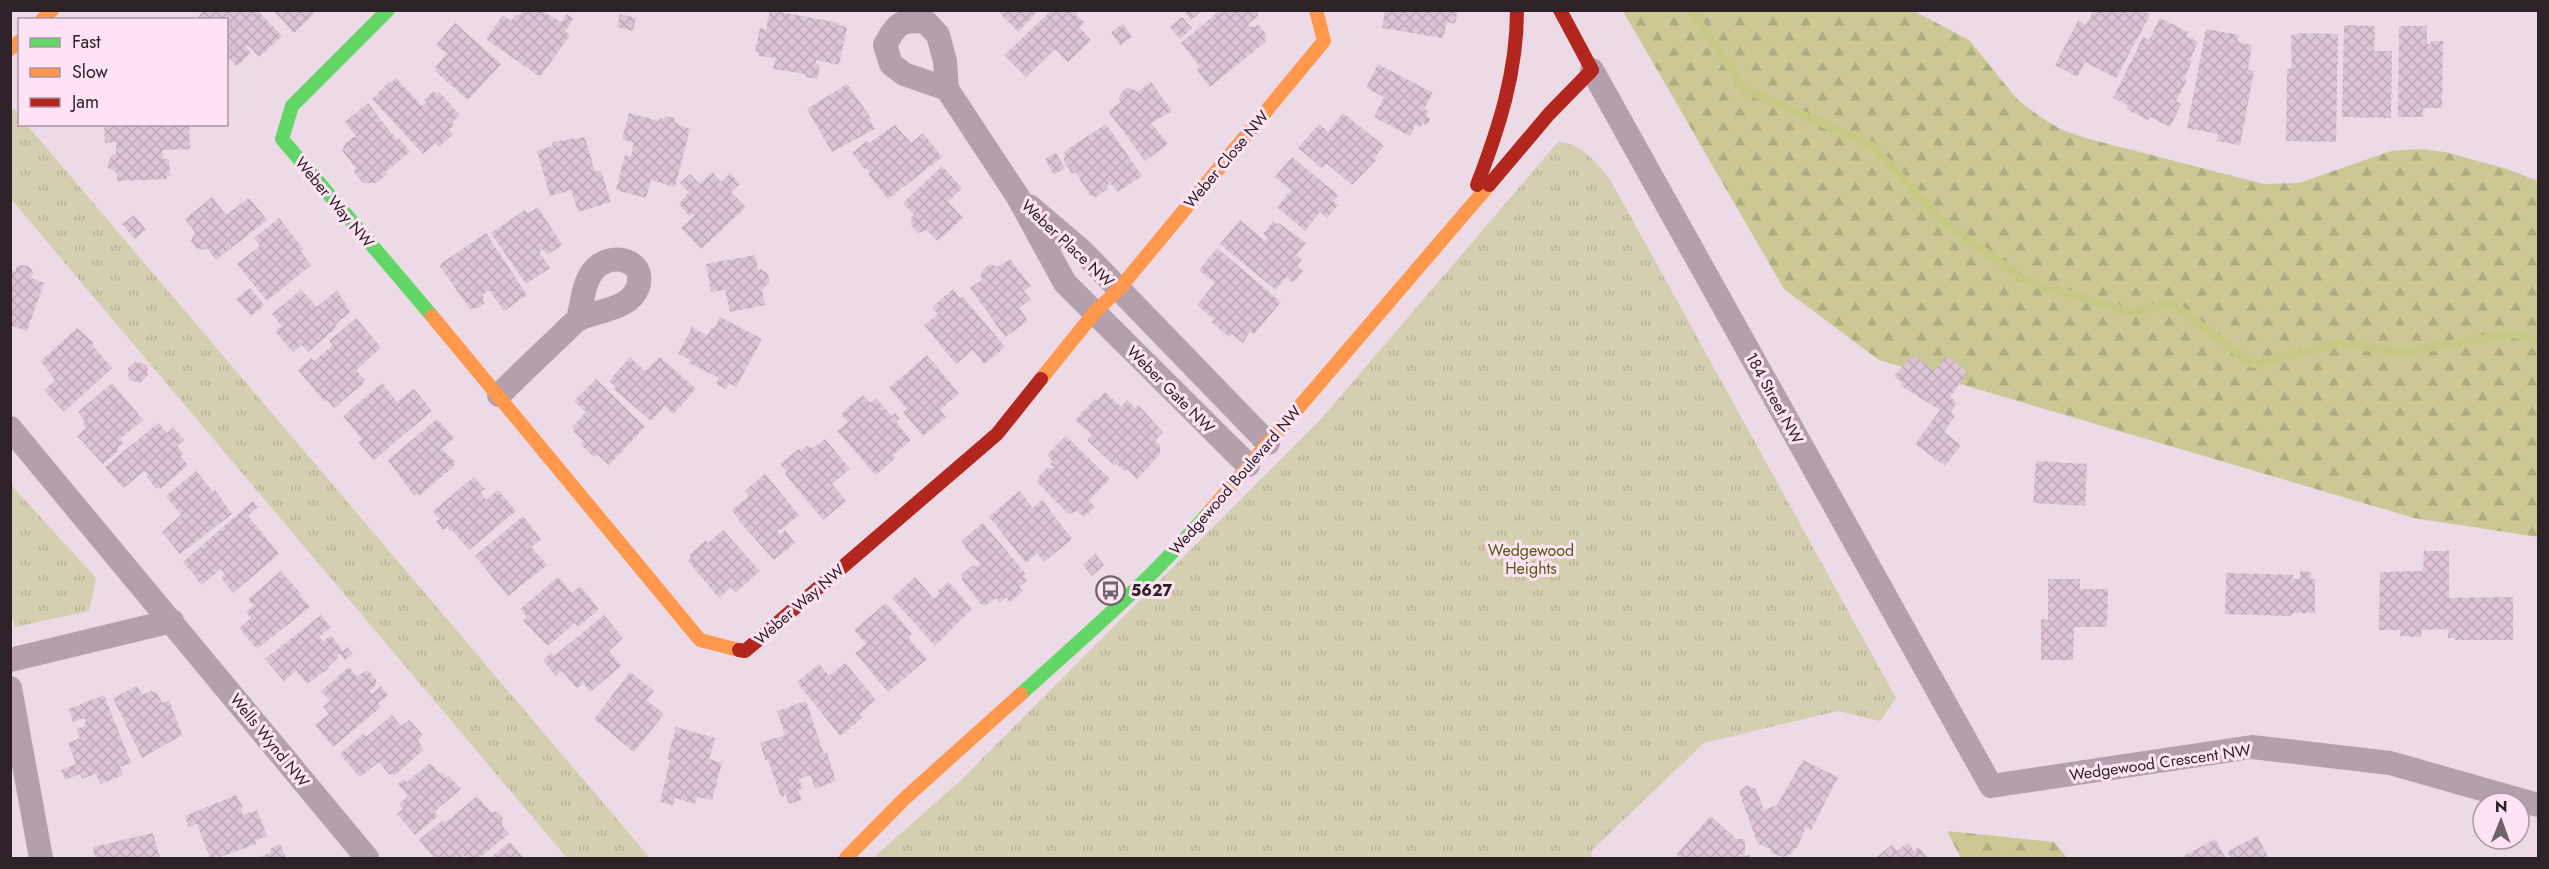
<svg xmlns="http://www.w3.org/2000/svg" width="2549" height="869" font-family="Jost,sans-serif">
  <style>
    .grass { fill: url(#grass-tufts) }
    .forest { fill: url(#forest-firs) }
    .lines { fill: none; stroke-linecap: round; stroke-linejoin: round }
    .stream { stroke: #c8c886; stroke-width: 8 }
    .building { fill: url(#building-cross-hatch) }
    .street { stroke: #b3a0ac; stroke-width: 24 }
    .fast { stroke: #63d668; stroke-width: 14 }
    .slow { stroke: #ff974d; stroke-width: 14 }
    .jam { stroke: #b3261e; stroke-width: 14 }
    .labels { text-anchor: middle; stroke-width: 6; stroke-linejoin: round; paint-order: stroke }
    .street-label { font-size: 16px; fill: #2c2228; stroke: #ffe3f4 }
    .park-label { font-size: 16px; fill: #565a11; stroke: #ffe3f4 }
    .poi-label { font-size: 16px; font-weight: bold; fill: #2c2228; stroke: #ffe3f4; text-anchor: start }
  </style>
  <defs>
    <pattern id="grass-tufts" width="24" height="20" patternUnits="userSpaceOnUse" patternTransform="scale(1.5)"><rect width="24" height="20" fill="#d4cfb0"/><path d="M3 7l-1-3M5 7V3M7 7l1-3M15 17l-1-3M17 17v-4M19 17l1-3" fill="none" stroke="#b6b197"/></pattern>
    <pattern id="forest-firs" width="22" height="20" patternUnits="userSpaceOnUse" patternTransform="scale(1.5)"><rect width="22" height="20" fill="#cbc896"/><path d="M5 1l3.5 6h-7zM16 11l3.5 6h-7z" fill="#aeac81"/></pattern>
    <pattern id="building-cross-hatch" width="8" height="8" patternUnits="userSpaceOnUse" patternTransform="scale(1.5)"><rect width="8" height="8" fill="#dcc4d4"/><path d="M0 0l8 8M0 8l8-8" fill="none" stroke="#bda8b6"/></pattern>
  </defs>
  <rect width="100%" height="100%" fill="#ecdbe6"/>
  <g class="grass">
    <path d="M14,109L19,115L20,124L27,125L650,858H567L11,199L10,113Z"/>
    <path d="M1558,142C1581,142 1598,164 1611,181L1896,698L1880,721L1838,711L1704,743L1592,850L1591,858H873L960,781L1321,419Z"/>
    <path d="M11,485L96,578L89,611L15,627L10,609Z"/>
  </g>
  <g class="forest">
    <path d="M1623,11H1914L1969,40L2017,99L2039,116L2062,130L2089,139L2264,184L2299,183L2391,151L2420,149L2445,152L2507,169L2538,181V537L2414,518L1879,360L1784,289Z"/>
    <path d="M1947,831L2054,842L2067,858H1961Z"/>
  </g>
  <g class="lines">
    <path class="stream" d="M1691,10L1744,89L1871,145L1944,222L2026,281L2130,312L2173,304L2252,364L2340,343L2402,352L2511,334L2538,341"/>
  </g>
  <g class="building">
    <path d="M204,10H257L282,36L259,57L248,45L246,47L251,53L237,66L226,56V20H200L198,17Z"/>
    <path d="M273,10H311L314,14L294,33Z"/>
    <path d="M523,10H540L561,22L567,14L573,19L565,31L570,35L540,77L486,39L503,15L511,21L516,14L519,16Z"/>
    <path d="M770,10L839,23L838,25L847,27L839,65L816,60V64L820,65L817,79L805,77L806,74L773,69L776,58L759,56V53L755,52L760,28L766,30Z"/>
    <path d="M997,10H1039L1018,32Z"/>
    <path d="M1052,10H1078L1076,15L1084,22L1079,27L1091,40L1068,62L1055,49L1026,77L1004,55Z"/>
    <path d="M1183,10H1203L1191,20Z"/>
    <path d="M1215,10H1258V16L1248,24L1250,27L1259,25L1266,34L1265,42L1210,87L1197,70L1200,67L1181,43L1217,13Z"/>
    <path d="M1385,10H1458L1455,24L1447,22L1443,38L1382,28Z"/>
    <path d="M2094,10H2142L2150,15L2116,78L2085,62L2077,77L2055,65L2078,21L2086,25Z"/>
    <path d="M620,14L636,18L633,31L617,27Z"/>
    <path d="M1182,17L1192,28L1180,39L1170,27Z"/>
    <path d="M2160,18L2188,32L2186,36L2198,42L2190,60L2192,61L2184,78L2187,80L2176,101L2181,104L2170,127L2150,117L2148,120L2126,109L2128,105L2113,98L2143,37L2149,40Z"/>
    <path d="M455,23L501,64L468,100L435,71L437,69L435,67L447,54L436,45Z"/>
    <path d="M1123,24L1132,37L1120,45L1111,32Z"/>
    <path d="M2344,25L2375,26L2374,51H2392L2391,118L2342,117Z"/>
    <path d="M2399,26H2427V44H2431V41H2443L2442,108H2423V117H2398Z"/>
    <path d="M2206,29L2239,35L2238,42L2252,45L2248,69L2254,71L2240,145L2217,141L2218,134L2187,128Z"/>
    <path d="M2299,33L2338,34L2336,142L2286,141L2287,70L2292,67L2291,36Z"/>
    <path d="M1378,64L1433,93L1424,109L1429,111L1426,116L1430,119L1427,125L1423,123L1420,127L1416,124L1410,136L1374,117L1384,97L1366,88Z"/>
    <path d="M396,78L422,106L427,102L424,100L433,91L437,95L439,92L460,115L452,122L454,125L449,130L453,134L439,147L435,143L423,154L372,99L390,81L391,83Z"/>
    <path d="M1151,82L1172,111L1151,123L1168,144L1145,161L1108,111L1121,102L1119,99L1121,93L1128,87L1138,92Z"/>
    <path d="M847,84L871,118L869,119L875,129L832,152L807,109Z"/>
    <path d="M368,103L396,139L398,137L410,152L385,172L388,174L376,183H363L353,171L356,169L342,150L344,148L343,146L353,137H357L345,122Z"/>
    <path d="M629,113L659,121L660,118L664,119L665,116L675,118L674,122L678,123V125L690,129L675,187L651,180L646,198L616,190L625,155L631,157L634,143L622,139Z"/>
    <path d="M1343,113L1384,146L1374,158L1376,160L1352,185L1326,163L1322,168L1298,148L1319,124L1328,132Z"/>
    <path d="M104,124H189L190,149L162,150L163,159H169L170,176H167V179L117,181V173L108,168V162L113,154H116V142L105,143Z"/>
    <path d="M1106,124L1142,176L1118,192L1109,182L1107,189L1095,198L1093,195L1091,196L1075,172L1072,174L1064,161L1065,151Z"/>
    <path d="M895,125L911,143L923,133L942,157L888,199L868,174L870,173L866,168L865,169L852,153L867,141L869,143Z"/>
    <path d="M585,137L595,172L601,170L611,202L578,212L571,190L550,196L537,151L552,146L553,142Z"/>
    <path d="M1056,153L1065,168L1054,175L1045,159Z"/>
    <path d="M1292,157L1338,195L1333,201L1338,205L1327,218L1320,212L1305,231L1277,207L1291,190L1275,177Z"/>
    <path d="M942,166L962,188L948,202L963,218L938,241L927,230L918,233L911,225V218L914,215L903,203Z"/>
    <path d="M712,172L721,182L730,173L740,184L731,192L746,207L701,249L681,228L695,215L693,213L690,217L679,204L689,192L680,183L690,174L700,184Z"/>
    <path d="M212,197L226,215L249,198L267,220L216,260L207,248L204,250L196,248L191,241L195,232L185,219Z"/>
    <path d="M538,207L562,245L547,255L543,249L539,252L550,268L526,284L491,233L525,210L528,214Z"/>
    <path d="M134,215L146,230L135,239L122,224Z"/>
    <path d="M279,218L303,249L300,251L311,265L267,301L237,264L260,246L254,238Z"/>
    <path d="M1240,220L1265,241L1268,237L1263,234L1273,221L1277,224L1279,223L1306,243L1296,255L1302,260L1297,266L1303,271L1293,283L1286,277L1276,290L1220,244Z"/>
    <path d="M486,233L527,295L504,311L489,290L483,294L484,304L477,308L470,309L439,265Z"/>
    <path d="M1217,248L1281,302L1254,334L1250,331L1243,343L1232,334L1229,337L1211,322L1214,319L1197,305L1215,283L1199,270Z"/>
    <path d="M755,255L758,270L761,269L768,274L770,282L762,290L765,305L730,312L725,290L711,292L706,264Z"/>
    <path d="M1010,259L1031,286L1024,291L1031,300L1019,308L1028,321L1005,337L970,288L983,279L980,276L983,269L990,264L998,267Z"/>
    <path d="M23,265L29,266L33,272L31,278L44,283L27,331L10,325V271L15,272L17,266Z"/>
    <path d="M250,288L264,305L251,316L236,299Z"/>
    <path d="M953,289L960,298L963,297L1005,347L984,364L973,350L956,364L924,325L938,314L932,307Z"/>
    <path d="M301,290L317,307L337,290L350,312L335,325L337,327L308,352L302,345L293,352L275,331L282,326L272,314Z"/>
    <path d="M720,317L762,339L736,387L729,383L726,389L716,384L719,378L689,363L691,360L678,354L692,327L707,336L711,328L714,329Z"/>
    <path d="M356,318L381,348L356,370L365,380L362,381L364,383L334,408L327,400L325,402L298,370L311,358L314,361L333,345L329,341Z"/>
    <path d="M77,328L94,343L92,345L112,368L64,412L44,390L55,380L41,361Z"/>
    <path d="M927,355L959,393L940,410L946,417L923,436L903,412L907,409L889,388Z"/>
    <path d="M1913,355L1935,371L1946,356L1968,372L1950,397L1957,403L1951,412L1955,416L1944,432L1961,445L1945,466L1915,444L1940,410L1901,386L1903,383L1894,376Z"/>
    <path d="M630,357L645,371L660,357L696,389L673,414L665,406L651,421L614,389L616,387L609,381Z"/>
    <path d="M136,362L147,365L148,375L140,383L129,380L128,368Z"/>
    <path d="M596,379L645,427L609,465L597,454L594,457L581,444L584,441L573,431L575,429L572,427L586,412L574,401Z"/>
    <path d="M112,383L143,420L120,439L123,443L117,448L119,450L103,464L77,436L86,428L83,424L85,421L78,412Z"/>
    <path d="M382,383L397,402L414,389L432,411L374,460L358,442L362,439L343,416Z"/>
    <path d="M1105,392L1121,407L1127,400L1135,408L1138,405L1163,432L1155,441L1160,445V454L1137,479L1127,469L1125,471L1117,464L1115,466L1087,440L1092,435L1075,420L1095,399L1097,401Z"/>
    <path d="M863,395L870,403L876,398L892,416L895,413L900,419L896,422L911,440L893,455L896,458L876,475L837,431L848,422L841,414Z"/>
    <path d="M437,419L454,438L442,449L455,462L454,466L419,496L418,493L414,496L388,460Z"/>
    <path d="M158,423L167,433L173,427L184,440L177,446L183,453L180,456L188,465L160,489L159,487L156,489L147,477L149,475L145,471L123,488L105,467Z"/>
    <path d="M1066,436L1110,479L1088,501L1095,507L1084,517L1077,511L1068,514L1037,482L1039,479L1038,477L1047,468H1055L1050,464L1053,462L1047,455Z"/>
    <path d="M825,439L850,469L832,484L846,501L823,520L785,474L787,472L780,464L799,449L801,451L807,446L813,448Z"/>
    <path d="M2036,461L2087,464L2085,506L2033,503Z"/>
    <path d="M196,471L213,492L215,490L232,514L180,554L162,532L181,515L166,496Z"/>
    <path d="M765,474L799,515L781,530L780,528L777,531L780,535L785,530L795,543L774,560L741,523L732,510L749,496L745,491Z"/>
    <path d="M474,477L485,489L480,492L486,500L498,490L516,511L469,550L452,530L450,531L447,527L443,530L436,521L440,519L433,511Z"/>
    <path d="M1019,491L1033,508L1042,500L1072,539L1044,562L1037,553L1026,563L989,517Z"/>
    <path d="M253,501L258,507L248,516L279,554L233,593L221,578L225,574L221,569L202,585L183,562Z"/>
    <path d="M523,516L541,539L531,547L547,565L508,596L475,556Z"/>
    <path d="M983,523L1026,574L1023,576L1027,581L1019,587L1023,591L1010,602L1006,597L1000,603L996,598L985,606L982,605L961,579L963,577L961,575L973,565L975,567L980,564L965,548L966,546L961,541Z"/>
    <path d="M723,530L760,571L736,592L731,587L719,598L688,561L691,558L689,555L706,540L708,543Z"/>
    <path d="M2424,551H2449V598L2513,597V640H2455V638H2448V629L2422,630L2421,637L2400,636V630H2379L2380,572L2423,571Z"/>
    <path d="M1095,554L1104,565L1092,576L1083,565Z"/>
    <path d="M281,571L301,594L299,595L310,607L257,649L239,628L251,618L246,612L254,606L248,599Z"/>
    <path d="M2300,571L2311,572V579H2315V613H2292V616L2225,614L2226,573L2293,575L2292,579H2300Z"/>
    <path d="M558,577L572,593L580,586L599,609L578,627L575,623L548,646L523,621L527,617L520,609Z"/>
    <path d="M915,577L934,599L940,593L938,591L949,582L972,609L935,646L892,598Z"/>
    <path d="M2048,579H2080V589H2108L2107,627H2074L2073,660H2041V619L2048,620Z"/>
    <path d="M886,603L912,634L908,638L927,659L888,692L855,653L866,644L854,630Z"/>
    <path d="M321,615L331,627L319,637L323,642L331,635L343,651L347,647L353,654L345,660L340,654L337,656L338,658L328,667L329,668L307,684L296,671L284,681L265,659Z"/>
    <path d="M604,615L623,638L609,651L621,666L590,692L583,683L577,689L562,671L556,676L543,660L551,653L554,656Z"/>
    <path d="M845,663L876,700L859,714L862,718L840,736L797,682L819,664L829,676Z"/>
    <path d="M349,667L357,677L364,671H369L376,680V685L370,691L372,694L381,686L388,695L378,703L381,707L333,747L315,725L329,714L323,706L330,701L321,691Z"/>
    <path d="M630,672L654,691L646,700L664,714L634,752L594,719Z"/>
    <path d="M137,686L142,695L151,691L157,693L162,703L169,700L182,735L142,758L113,698Z"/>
    <path d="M104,695L131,763L120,767L123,775L100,784L96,774L82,779L80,774L65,780L61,770L76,764L68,743L80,738L76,729L85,726L84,723L86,722L84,718L73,722L69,709Z"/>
    <path d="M806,701L824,754L827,753L836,781L815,789L810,775L799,779L802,788L798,790L802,800L789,804L786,795L781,797L768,760H765L760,743L785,735L777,711Z"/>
    <path d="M392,715L401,726L409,720L423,735L418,740L423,750L394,776L392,773L390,775L379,762L360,777L340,754L363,734L366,737Z"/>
    <path d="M676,727L715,738L709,759L722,763L712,800L697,797L695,804L675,798L673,805L660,802L670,760L667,759Z"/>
    <path d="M1803,760L1838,777L1811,830L1806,827L1797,848H1795L1791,854L1784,857L1777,855L1770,852L1771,849L1758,844L1740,795V791L1747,785L1756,789L1764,810L1777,805Z"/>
    <path d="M430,763L440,774L442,772L447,778L449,776L461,789L434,812L438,816L415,835L397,814L403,809L399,805L408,795L398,784L404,779L407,782Z"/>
    <path d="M236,795L243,807L241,808L243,815L257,810L267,836L255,841L256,844L217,858H210L197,824L189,827L185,816Z"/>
    <path d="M477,796L491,812H498L503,818L502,826L509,834L479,858H466L464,855L460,858H434L419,840L443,820L445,823Z"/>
    <path d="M1710,816L1737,839H1745V854L1738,856L1750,855V858H1678L1677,854Z"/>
    <path d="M153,833L160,858H95L93,847Z"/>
    <path d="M2257,836L2269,858H2231L2227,852Z"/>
    <path d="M2215,839L2226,858H2180Z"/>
    <path d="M510,842L524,858H490Z"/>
    <path d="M1908,843L1914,851L1919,847L1928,858H1875L1892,845L1897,851Z"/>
    <path d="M280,844L286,858H257L271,852L270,849Z"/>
  </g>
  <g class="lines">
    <g class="street">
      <path d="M1592,70L1991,786L2252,747L2390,763L2538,805"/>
      <path d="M947,89L904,74L891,64L885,45C897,23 901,19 926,22L938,35L945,61L947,89L1018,197L1065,283L1248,465"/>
      <path d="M1029,206L1083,252L1268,443"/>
      <path d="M499,395C517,377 536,359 555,341C563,334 571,324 579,319C597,310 630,310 638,287C647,258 608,251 593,271C583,284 582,304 578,320"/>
      <path d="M10,428L367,858"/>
      <path d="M10,660L172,621"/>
      <path d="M10,688L41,858"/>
    </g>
    <g class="fast">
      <path d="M388,10L292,106L282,139L432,316"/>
      <path d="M1021,694C1086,635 1153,578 1210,511"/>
    </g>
    <g class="slow">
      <path d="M42,20L52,10"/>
      <path d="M10,49L20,41"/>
      <path d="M432,316L700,640L739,650"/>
      <path d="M1041,379L1095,312L1119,289L1324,41L1316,10"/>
      <path d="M1210,511L1489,185"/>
      <path d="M846,858L903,800L1021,694"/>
    </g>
    <g class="jam">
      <path d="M1477,185C1499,128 1517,72 1517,10"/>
      <path d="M1489,185L1549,114L1592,70L1560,10"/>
      <path d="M739,650L745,651L997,434L1041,379"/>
    </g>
  </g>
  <defs>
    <symbol id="bus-ring" viewBox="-11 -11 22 22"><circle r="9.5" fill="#ffe3f4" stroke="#6f636a" stroke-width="1.5"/><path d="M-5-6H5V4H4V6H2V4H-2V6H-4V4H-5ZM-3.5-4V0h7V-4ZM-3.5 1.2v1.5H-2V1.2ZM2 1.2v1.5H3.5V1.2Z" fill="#6f636a"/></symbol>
  </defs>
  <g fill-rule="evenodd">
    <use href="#bus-ring" x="1094" y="574" width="33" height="33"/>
  </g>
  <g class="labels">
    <g class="street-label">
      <text transform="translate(1226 159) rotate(-50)" y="6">Weber Close NW</text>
      <text transform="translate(335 202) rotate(50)" y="6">Weber Way NW</text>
      <text transform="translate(1068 243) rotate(43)" y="6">Weber Place NW</text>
      <text transform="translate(1171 389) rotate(45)" y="6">Weber Gate NW</text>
      <text transform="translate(1775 398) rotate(61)" y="6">184 Street NW</text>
      <text transform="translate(1235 480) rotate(-49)" y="6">Wedgewood Boulevard NW</text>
      <text transform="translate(799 604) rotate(-41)" y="6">Weber Way NW</text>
      <text transform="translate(270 740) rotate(51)" y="6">Wells Wynd NW</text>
      <text transform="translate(2160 762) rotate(-8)" y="6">Wedgewood Crescent NW</text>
    </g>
    <g class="park-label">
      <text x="1531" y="556">Wedgewood<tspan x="1531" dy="18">Heights</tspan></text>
    </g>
    <g class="poi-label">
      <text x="1131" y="596">5627</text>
    </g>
  </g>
  <rect width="2549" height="869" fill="none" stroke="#2c2228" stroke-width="24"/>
  <rect x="18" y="18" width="210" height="108" fill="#ffe3f4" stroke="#ab96a2" stroke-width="1.5"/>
  <rect x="30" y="38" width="30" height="9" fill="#63d668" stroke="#ab96a2" stroke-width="1.5"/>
  <text x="72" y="48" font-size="18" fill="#2c2228">Fast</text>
  <rect x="30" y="68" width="30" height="9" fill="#ff974d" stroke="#ab96a2" stroke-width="1.5"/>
  <text x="72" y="78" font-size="18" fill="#2c2228">Slow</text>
  <rect x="30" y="98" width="30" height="9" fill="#b3261e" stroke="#ab96a2" stroke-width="1.5"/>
  <text x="72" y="108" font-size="18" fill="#2c2228">Jam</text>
  <g transform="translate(2501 821) rotate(1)"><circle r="28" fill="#ffe3f4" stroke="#ab96a2" stroke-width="1.5"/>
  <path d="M0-4.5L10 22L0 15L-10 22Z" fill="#6f636a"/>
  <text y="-9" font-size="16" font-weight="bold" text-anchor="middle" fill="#2c2228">N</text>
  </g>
</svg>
